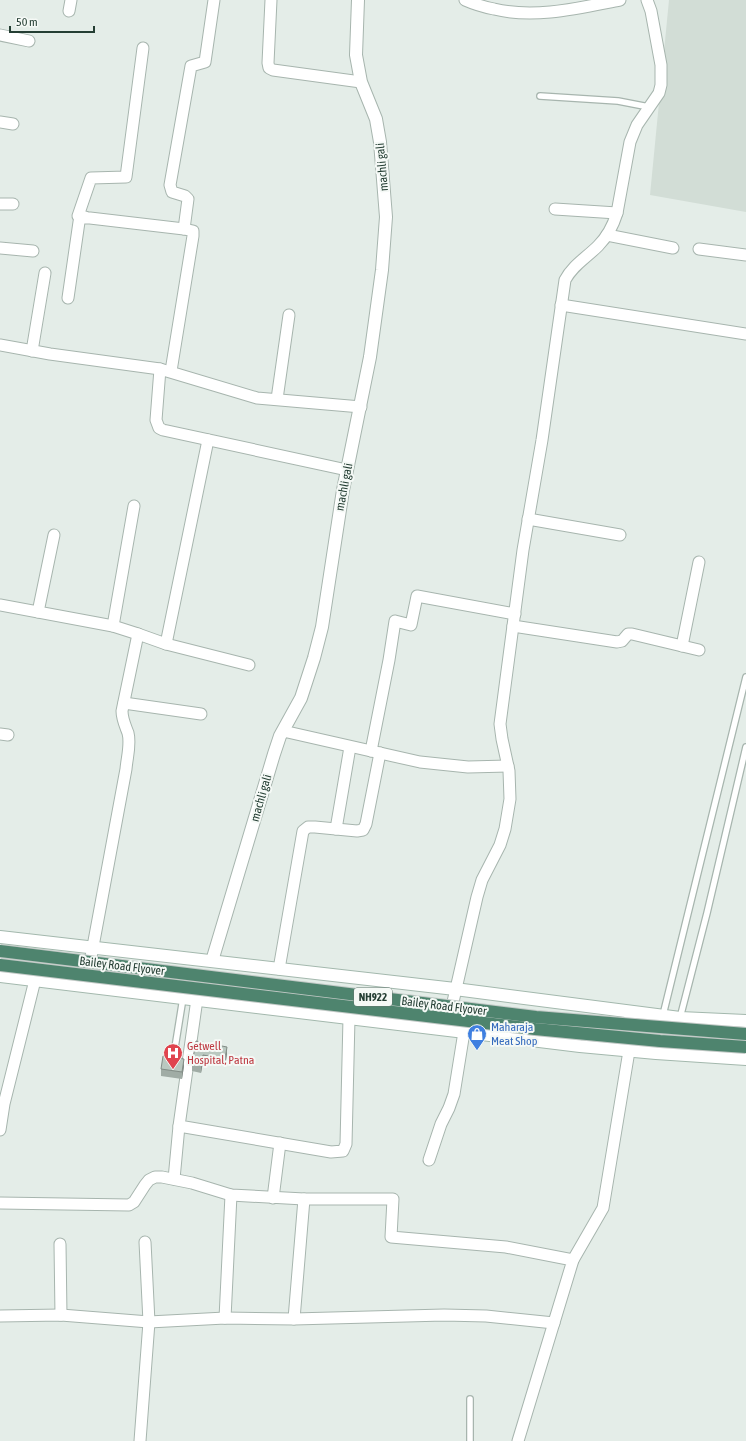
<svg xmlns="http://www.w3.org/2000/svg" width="746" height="1441" font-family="'Asap Condensed',sans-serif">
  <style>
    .built { fill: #d2ddd6 }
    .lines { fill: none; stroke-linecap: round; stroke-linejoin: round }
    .service-casing { stroke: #a7b5ae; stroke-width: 8 }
    .minor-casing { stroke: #a7b5ae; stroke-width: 13 }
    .tertiary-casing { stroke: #a7b5ae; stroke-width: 14 }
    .secondary-casing { stroke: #a3b8ad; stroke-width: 14 }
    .service { stroke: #fff; stroke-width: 5.5 }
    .minor { stroke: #fff; stroke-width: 11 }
    .tertiary { stroke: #fff; stroke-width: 12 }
    .secondary { stroke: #fff; stroke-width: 12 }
    .trunk-bridge-casing { stroke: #c2c9c6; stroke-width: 14; stroke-linecap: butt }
    .trunk-bridge { stroke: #4e846e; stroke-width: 12 }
    .wall { fill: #a0aca5 }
    .shaded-wall { fill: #828c86 }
    .building { fill: #bac8c0; stroke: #828c86 }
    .labels { text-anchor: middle; stroke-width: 4; stroke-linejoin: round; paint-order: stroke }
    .shield { fill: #f5f9f6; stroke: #63766e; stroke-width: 1 }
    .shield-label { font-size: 11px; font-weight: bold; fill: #243e33 }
    .street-label { font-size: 12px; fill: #243e33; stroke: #f5f9f6 }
    .shop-label { font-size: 12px; fill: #366cbe; stroke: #f5f9f6; text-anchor: start }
    .health-label { font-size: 12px; fill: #be3a42; stroke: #f5f9f6; text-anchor: start }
  </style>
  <rect width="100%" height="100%" fill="#e4ede8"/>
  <path class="built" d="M669,0H746V212L650,195Z"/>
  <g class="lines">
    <defs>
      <g id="service">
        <path d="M540,96L618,101L649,107"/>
        <path d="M663,1015L746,677"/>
        <path d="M680,1018L707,913L746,747"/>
        <path d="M173,1060L183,998"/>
        <path d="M470,1399V1441"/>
      </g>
      <g id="minor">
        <path d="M271,0L268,63L269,68L273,70L361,82"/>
        <path d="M465,0C474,4 484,7 494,9C535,19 579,8 620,0"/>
        <path d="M69,11L71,0"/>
        <path d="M0,35L29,41"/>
        <path d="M0,122L13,124"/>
        <path d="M0,204H13"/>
        <path d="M555,209L617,213"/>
        <path d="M85,217L78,216L91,178L126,177L143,48"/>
        <path d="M184,229L188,199L185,196L172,192L170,185L191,66L205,62L214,0"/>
        <path d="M607,235L673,248"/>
        <path d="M0,248L33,251"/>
        <path d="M699,249L746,255"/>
        <path d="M68,298L79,222L81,218H90L184,229L193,231V236L171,371"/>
        <path d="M561,305L746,334"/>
        <path d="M0,345L50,354L160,369L257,398L361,407"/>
        <path d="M32,351L45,273"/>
        <path d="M160,369L156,420L159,428L163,430L347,470"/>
        <path d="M277,399L289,315"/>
        <path d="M528,519L620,535"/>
        <path d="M0,605L113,626L138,634L122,711C122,719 125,725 128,733C131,744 127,757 126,769L86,984"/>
        <path d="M38,612L54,535"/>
        <path d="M113,626L134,506"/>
        <path d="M513,626L617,642L622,641L628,634H632L699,650"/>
        <path d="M138,634L166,644L249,665"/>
        <path d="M166,644L208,440"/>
        <path d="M682,646L699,562"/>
        <path d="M124,703L201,714"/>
        <path d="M283,731L420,762L468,767L508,766"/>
        <path d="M0,734L8,735"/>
        <path d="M371,751L389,660L395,621L411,625L417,596L515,614"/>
        <path d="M336,829L350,747"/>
        <path d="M279,969L303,831L308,827H315L357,831L363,830L366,824L380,753"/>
        <path d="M197,999L179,1126L331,1152L343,1151L346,1144L349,1018"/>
        <path d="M450,1015L477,897L482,880L500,845L505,829L510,799L509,771L502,739L500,724L523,550L542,440L565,280C573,265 586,258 598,246C607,237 613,226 617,213L630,142L637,125L659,93L661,85V65L651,11L647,0"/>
        <path d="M0,1130L4,1104L35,980"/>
        <path d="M429,1160L441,1124L449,1108L454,1094L464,1032"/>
        <path d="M174,1179L179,1126"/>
        <path d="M273,1198L280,1143"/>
        <path d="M0,1203L129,1205L134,1202L145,1185L149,1180L155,1177H162L192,1183L231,1195L304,1199H393L391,1237L506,1247L573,1260L518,1441"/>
        <path d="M60,1244L61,1315"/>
        <path d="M573,1260L603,1208L629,1051L630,1016"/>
        <path d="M0,1316L61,1315L149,1322L225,1318L294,1319L304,1199"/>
        <path d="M225,1318L231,1195"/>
        <path d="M294,1319L444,1315L486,1316L554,1323"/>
        <path d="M140,1441L149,1322L145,1242"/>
      </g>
      <path id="tertiary" d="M212,961L274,754L280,736L301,698L314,658L322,627L343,490L370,357L382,270L386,217L380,142L376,119L361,82L356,55L358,0"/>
      <g id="secondary">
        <path d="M0,937L455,989L680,1018L746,1021"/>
        <path d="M0,976L580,1046L656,1053L746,1059"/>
      </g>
    </defs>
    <use href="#service" class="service-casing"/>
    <use href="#minor" class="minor-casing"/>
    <use href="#tertiary" class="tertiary-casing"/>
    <use href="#secondary" class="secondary-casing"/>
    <use href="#service" class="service"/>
    <use href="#minor" class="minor"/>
    <use href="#tertiary" class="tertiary"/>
    <use href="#secondary" class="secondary"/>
    <defs>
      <g id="trunk-bridge">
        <path d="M0,951L536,1017L746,1034"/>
        <path d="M0,965L535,1029L660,1041L746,1047"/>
      </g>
    </defs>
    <use href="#trunk-bridge" class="trunk-bridge-casing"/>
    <use href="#trunk-bridge" class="trunk-bridge"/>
  </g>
  <g class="wall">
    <path d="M196,1041L227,1054L225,1066L203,1062L201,1073L192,1071V1064Z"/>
    <path d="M184,1066L182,1079L161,1076V1069Z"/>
  </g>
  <g class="shaded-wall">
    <path d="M227,1047V1054L225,1066V1059Z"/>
    <path d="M203,1055V1062L201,1073V1065Z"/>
    <path d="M184,1059V1066L182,1079V1072Z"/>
  </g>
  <g class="building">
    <path d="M196,1041L227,1047L225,1059L203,1055L201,1065L192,1064Z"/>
    <path d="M163,1056L184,1059L182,1072L161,1069Z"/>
  </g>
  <defs>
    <symbol id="shop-pin" viewBox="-11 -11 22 30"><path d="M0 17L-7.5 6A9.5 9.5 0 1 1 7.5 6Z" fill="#3f7fe0" stroke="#f5f9f6"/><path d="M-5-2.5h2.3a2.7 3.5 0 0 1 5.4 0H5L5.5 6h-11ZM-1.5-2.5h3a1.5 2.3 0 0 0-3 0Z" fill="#fff"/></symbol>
    <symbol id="hospital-pin" viewBox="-11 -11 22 30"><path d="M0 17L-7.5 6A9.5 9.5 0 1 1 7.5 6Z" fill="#e0444e" stroke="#f5f9f6"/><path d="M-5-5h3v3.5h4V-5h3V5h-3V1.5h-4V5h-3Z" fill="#fff"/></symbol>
  </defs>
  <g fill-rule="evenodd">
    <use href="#shop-pin" x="466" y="1023" width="22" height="30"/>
    <use href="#hospital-pin" x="162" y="1042" width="22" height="30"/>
  </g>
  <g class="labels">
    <rect class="shield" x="354" y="988" width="38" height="18" rx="3"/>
    <g class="shield-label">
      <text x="373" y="1001">NH922</text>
    </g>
    <g class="street-label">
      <text transform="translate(382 167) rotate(-95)" y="4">machli gali</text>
      <text transform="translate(344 487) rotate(-79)" y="4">machli gali</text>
      <text transform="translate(261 798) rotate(-74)" y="4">machli gali</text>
      <text transform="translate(122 966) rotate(7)" y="4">Bailey Road Flyover</text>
      <text transform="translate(444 1006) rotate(7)" y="4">Bailey Road Flyover</text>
    </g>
    <g class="shop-label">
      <text x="491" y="1031">Maharaja<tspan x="491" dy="14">Meat Shop</tspan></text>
    </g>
    <g class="health-label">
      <text x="187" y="1050">Getwell<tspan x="187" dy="14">Hospital, Patna</tspan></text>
    </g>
  </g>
  <path d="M10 26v6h84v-6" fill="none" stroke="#243e33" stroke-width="2"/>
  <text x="16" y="26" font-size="12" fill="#243e33" stroke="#f5f9f6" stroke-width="3" paint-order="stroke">50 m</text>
</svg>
